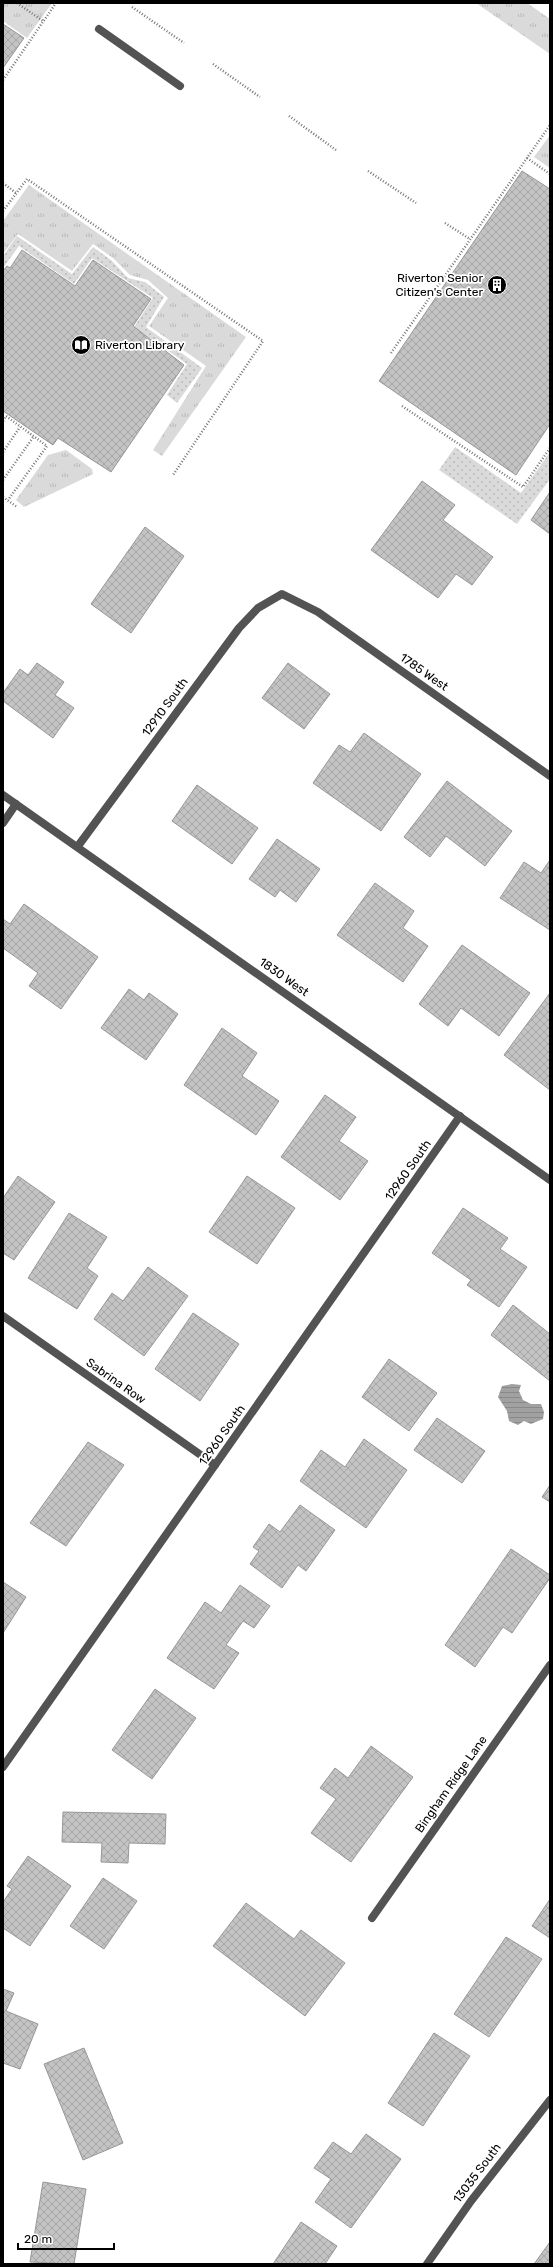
<svg xmlns="http://www.w3.org/2000/svg" width="553" height="2267" font-family="Rubik,sans-serif">
  <style>
    .grass { fill: url(#grass-tufts) }
    .garden { fill: url(#garden-dots) }
    .water { fill: url(#water-rules) }
    .building { fill: url(#building-cross-hatch); stroke: #979797 }
    .lines { fill: none; stroke-linecap: round; stroke-linejoin: round }
    .path { stroke: #757575; stroke-width: 2.5; stroke-dasharray: 1 2; stroke-linecap: butt }
    .lane { stroke: #535353; stroke-width: 8 }
    .street { stroke: #535353; stroke-width: 8 }
    .labels { text-anchor: middle; stroke-width: 3.5; stroke-linejoin: round; paint-order: stroke }
    .poi-label { font-size: 12px; fill: #000; stroke: #fff; text-anchor: end }
    .street-label { font-size: 12px; fill: #000; stroke: #fff }
  </style>
  <defs>
    <pattern id="grass-tufts" width="24" height="20" patternUnits="userSpaceOnUse"><rect width="24" height="20" fill="#dadada"/><path d="M3 7l-1-3M5 7V3M7 7l1-3M15 17l-1-3M17 17v-4M19 17l1-3" fill="none" stroke="#b9b9b9"/></pattern>
    <pattern id="garden-dots" width="8" height="8" patternUnits="userSpaceOnUse"><rect width="8" height="8" fill="#dadada"/><path d="M2 2h.1M6 6h.1" fill="none" stroke="#b9b9b9" stroke-width="1.8" stroke-linecap="round"/></pattern>
    <pattern id="water-rules" width="6" height="5" patternUnits="userSpaceOnUse"><rect width="6" height="5" fill="#a1a1a1"/><path d="M0 2.5h6" fill="none" stroke="#898989"/></pattern>
    <pattern id="building-cross-hatch" width="8" height="8" patternUnits="userSpaceOnUse"><rect width="8" height="8" fill="#c3c3c3"/><path d="M0 0l8 8M0 8l8-8" fill="none" stroke="#a6a6a6"/></pattern>
  </defs>
  <rect width="100%" height="100%" fill="#fff"/>
  <g class="grass">
    <path d="M3,3H52L27,38L3,21Z"/>
    <path d="M476,3H527L550,19V54Z"/>
    <path d="M550,135V168L534,157Z"/>
    <path d="M29,185L246,337L162,456L153,450L206,366L149,326L168,298L148,280L130,275L113,258L93,244L72,271L18,234L3,254V221Z"/>
    <path d="M66,450L92,469L93,474L24,507L16,500L48,455Z"/>
  </g>
  <g class="garden">
    <path d="M17,236L72,274L93,247L111,260L128,278L145,282L164,297L146,327L202,368L177,403L167,395L187,364L134,327L153,298L92,258L74,284L19,246L3,268V256Z"/>
    <path d="M455,447L521,493L550,452V479L517,524L439,470Z"/>
  </g>
  <path class="water" d="M512,1384L521,1385L519,1391L523,1400L531,1404H541L544,1412L543,1419L531,1424L524,1421L518,1425L509,1421L507,1411L498,1397L502,1386Z"/>
  <g class="building">
    <path d="M3,24L24,38L3,68Z"/>
    <path d="M522,171L550,189V424L516,475L379,381Z"/>
    <path d="M22,250L75,286L93,260L151,299L133,326L184,365L111,472L58,438L53,445L3,411V271L7,266L10,268Z"/>
    <path d="M422,481L455,505L443,520L493,557L472,585L456,574L438,598L371,550Z"/>
    <path d="M550,492V534L531,520Z"/>
    <path d="M145,527L184,556L131,633L91,604Z"/>
    <path d="M37,663L64,682L55,695L74,708L53,738L3,701V693L20,669L28,675Z"/>
    <path d="M288,663L330,694L304,729L262,698Z"/>
    <path d="M364,733L421,774L381,831L313,783L339,745L350,752Z"/>
    <path d="M447,781L512,831L485,866L446,836L430,857L404,837Z"/>
    <path d="M197,785L258,828L232,864L172,821Z"/>
    <path d="M277,839L320,869L296,902L280,890L275,897L249,879Z"/>
    <path d="M550,860V930L500,898L524,862L541,873Z"/>
    <path d="M375,883L414,911L403,928L428,946L403,982L337,935Z"/>
    <path d="M24,904L98,957L61,1009L29,986L38,973L3,948V919L10,924Z"/>
    <path d="M462,945L530,993L499,1036L461,1008L448,1026L419,1004Z"/>
    <path d="M129,989L144,1000L149,993L178,1014L146,1060L101,1028Z"/>
    <path d="M550,993V1090L504,1055Z"/>
    <path d="M222,1028L257,1053L242,1076L279,1101L256,1135L184,1085Z"/>
    <path d="M325,1095L356,1117L339,1141L368,1161L340,1200L281,1157Z"/>
    <path d="M18,1176L55,1202L14,1260L3,1253V1198Z"/>
    <path d="M247,1176L295,1208L257,1264L209,1232Z"/>
    <path d="M463,1208L508,1238L500,1249L527,1267L499,1307L467,1285L471,1280L432,1253Z"/>
    <path d="M69,1213L107,1237L87,1268L98,1276L77,1309L28,1278Z"/>
    <path d="M148,1267L188,1296L144,1356L94,1319L112,1293L123,1301Z"/>
    <path d="M513,1305L550,1334V1381L491,1335Z"/>
    <path d="M193,1313L239,1344L200,1401L155,1369Z"/>
    <path d="M389,1359L437,1393L409,1431L362,1397Z"/>
    <path d="M437,1418L485,1451L462,1483L414,1450Z"/>
    <path d="M364,1439L407,1470L366,1528L300,1481L321,1450L345,1467Z"/>
    <path d="M88,1442L124,1465L66,1546L30,1523Z"/>
    <path d="M550,1485V1502L542,1497Z"/>
    <path d="M300,1505L335,1530L306,1571L298,1565L282,1588L250,1564L259,1551L253,1547L269,1524L280,1532Z"/>
    <path d="M511,1549L550,1575V1578L512,1633L503,1627L475,1667L445,1645Z"/>
    <path d="M3,1582L26,1597L3,1633Z"/>
    <path d="M240,1585L270,1606L254,1628L243,1621L226,1645L239,1653L214,1689L167,1658L205,1602L221,1613Z"/>
    <path d="M155,1689L196,1718L152,1779L112,1750Z"/>
    <path d="M371,1746L413,1777L351,1862L311,1833L336,1799L320,1788L335,1768L348,1778Z"/>
    <path d="M63,1812L166,1814L165,1844L129,1843L128,1863L101,1862L102,1843L62,1842Z"/>
    <path d="M28,1856L71,1886L30,1946L3,1928V1902L12,1889L7,1886Z"/>
    <path d="M103,1878L137,1901L104,1949L70,1926Z"/>
    <path d="M550,1899V1938L532,1926Z"/>
    <path d="M246,1903L294,1939L301,1930L345,1963L305,2016L213,1946Z"/>
    <path d="M506,1937L542,1959L489,2037L454,2014Z"/>
    <path d="M3,1989L14,1993L6,2011L38,2024L20,2069L3,2063Z"/>
    <path d="M434,2033L470,2056L423,2126L388,2103Z"/>
    <path d="M84,2048L123,2143L83,2160L44,2064Z"/>
    <path d="M366,2134L401,2159L351,2228L315,2202L331,2179L314,2168L333,2142L351,2154Z"/>
    <path d="M43,2182L86,2189L74,2264L30,2262Z"/>
    <path d="M301,2222L337,2246L325,2264H273Z"/>
    <path d="M550,2242V2264H534Z"/>
  </g>
  <g class="lines">
    <g class="path">
      <path d="M17,3L43,21"/>
      <path d="M132,7L184,43"/>
      <path d="M213,64L260,97"/>
      <path d="M3,80L56,3"/>
      <path d="M289,116L336,150"/>
      <path d="M527,158L550,174"/>
      <path d="M368,171L416,203"/>
      <path d="M3,183L16,193"/>
      <path d="M3,211L27,179L263,341L173,475"/>
      <path d="M445,223L470,239"/>
      <path d="M391,353L550,125"/>
      <path d="M402,406L523,487L550,448"/>
      <path d="M3,421L6,416L47,446L8,500"/>
      <path d="M3,452L20,427"/>
      <path d="M3,480L34,436"/>
      <path d="M3,497L17,507"/>
    </g>
    <path class="lane" d="M99,29L180,86"/>
    <g class="street">
      <path d="M3,795L550,1180"/>
      <path d="M3,823L16,804"/>
      <path d="M78,846L239,628L258,608L282,594L318,612L550,776"/>
      <path d="M3,1316L215,1465"/>
      <path d="M3,1767L460,1116"/>
      <path d="M372,1918L550,1665"/>
      <path d="M427,2264L471,2201L550,2100"/>
    </g>
  </g>
  <defs>
    <symbol id="building-disc" viewBox="-11 -11 22 22"><circle r="9.5" fill="#000" stroke="#fff"/><path d="M-4-6H4V6H1V3H-1V6H-4ZM-2.5-4.3h1.7v1.8h-1.7ZM.8-4.3h1.7v1.8H.8ZM-2.5-1h1.7V.8h-1.7ZM.8-1h1.7V.8H.8Z" fill="#fff"/></symbol>
    <symbol id="library-disc" viewBox="-11 -11 22 22"><circle r="9.5" fill="#000" stroke="#fff"/><path d="M-6-4Q-3-5.5-.7-3.5V5Q-3 3-6 4ZM6-4Q3-5.5 .7-3.5V5Q3 3 6 4Z" fill="#fff"/></symbol>
  </defs>
  <g fill-rule="evenodd">
    <use href="#building-disc" x="486" y="274" width="22" height="22"/>
    <use href="#library-disc" x="70" y="334" width="22" height="22"/>
  </g>
  <g class="labels">
    <g class="poi-label">
      <text x="483" y="282">Riverton Senior<tspan x="483" dy="14">Citizen's Center</tspan></text>
      <text x="95" y="349" text-anchor="start">Riverton Library</text>
    </g>
    <g class="street-label">
      <text transform="translate(424 672) rotate(35)" y="4">1785 West</text>
      <text transform="translate(165 707) rotate(-54)" y="4">12910 South</text>
      <text transform="translate(284 977) rotate(35)" y="4">1830 West</text>
      <text transform="translate(408 1170) rotate(-55)" y="4">12960 South</text>
      <text transform="translate(116 1381) rotate(35)" y="4">Sabrina Row</text>
      <text transform="translate(222 1435) rotate(-55)" y="4">12960 South</text>
      <text transform="translate(451 1784) rotate(-55)" y="4">Bingham Ridge Lane</text>
      <text transform="translate(477 2173) rotate(-53)" y="4">13035 South</text>
    </g>
  </g>
  <rect width="553" height="2267" fill="none" stroke="#000000" stroke-width="8"/>
  <path d="M18 2243v6h96v-6" fill="none" stroke="#000000" stroke-width="2"/>
  <text x="24" y="2243" font-size="12" fill="#000000" stroke="#ffffff" stroke-width="3" paint-order="stroke">20 m</text>
</svg>
